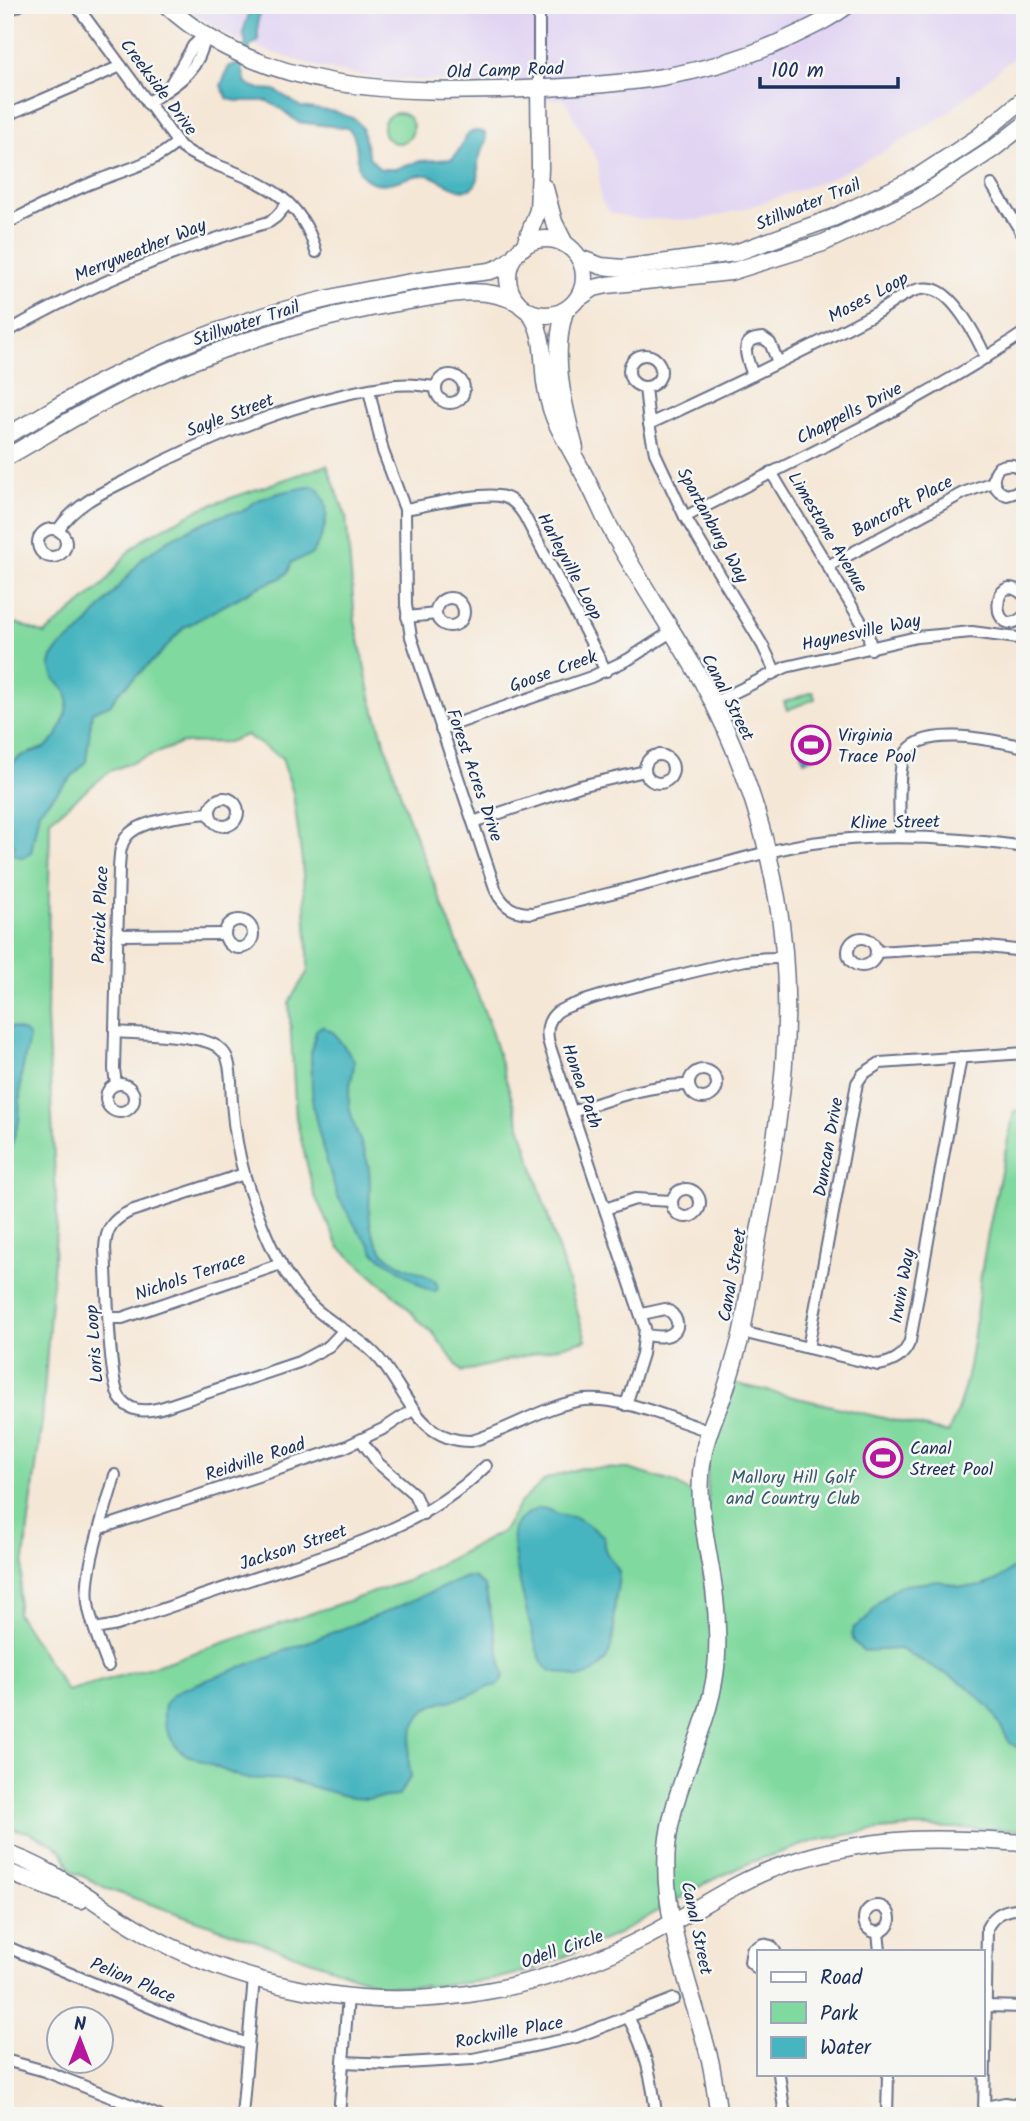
<svg xmlns="http://www.w3.org/2000/svg" width="1030" height="2121" font-family="Kalam,sans-serif">
  <style>
    .built { fill: #e1d4f3 }
    .green { fill: #80d99e; stroke: #4e847e; stroke-width: 2 }
    .water { fill: #46b5c0; stroke: #30728f; stroke-width: 2 }
    .lines { fill: none; stroke-linecap: round; stroke-linejoin: round }
    .street-casing { stroke: #676f88; stroke-width: 14 }
    .secondary-casing { stroke: #676f88; stroke-width: 19 }
    .street { stroke: #fff; stroke-width: 10 }
    .secondary { stroke: #fff; stroke-width: 16 }
    .labels { text-anchor: middle; stroke-width: 5; stroke-linejoin: round; paint-order: stroke }
    .street-label { font-size: 18px; fill: #1b2f5e; stroke: #f6f6f2 }
    .poi-label { font-size: 18px; fill: #1b2f5e; stroke: #f6f6f2; text-anchor: start }
    .park-label { font-size: 18px; fill: #345a6e; stroke: #f6f6f2 }
  </style>
  <rect width="100%" height="100%" fill="#f6f6f2"/>
  <filter id="ink" filterUnits="userSpaceOnUse"><feTurbulence type="fractalNoise" baseFrequency=".0143" numOctaves="2"/><feDisplacementMap in="SourceGraphic" scale="14" xChannelSelector="R" yChannelSelector="G"/><feConvolveMatrix kernelMatrix="1 2 1 2 8 2 1 2 1" color-interpolation-filters="sRGB"/></filter>
  <filter id="wash" filterUnits="userSpaceOnUse"><feTurbulence type="fractalNoise" baseFrequency=".00686" numOctaves="4" result="noise"/><feDisplacementMap in="SourceGraphic" scale="28" xChannelSelector="R" yChannelSelector="G"/><feGaussianBlur stdDeviation="1.57" result="paint"/><feColorMatrix in="noise" values="0 0 0 0 0 0 0 0 0 0 0 0 0 0 0 0 0 1.4 0 .05"/><feComposite in="paint" operator="in"/></filter>
  <g filter="url(#wash)">
    <rect width="100%" height="100%" fill="#f5e7d6"/>
    <path class="built" d="M181,5H1025V48L945,115L887,150L827,180L747,208L700,220L637,219L611,213L601,201L598,161L564,99L469,102L470,82L383,79L325,69L267,51L231,37Z"/>
    <g class="green">
      <circle cx="398" cy="128" r="15"/>
      <path d="M327,465L346,516L355,621L372,702L407,814L488,1021L586,1340L462,1372L433,1333L422,1324L401,1301L339,1247L314,1194L296,1118L289,1002L308,971V952L302,861L293,793L282,758L246,735L228,742L182,743L110,771L50,820L47,1017L57,1218L42,1421L17,1613L67,1691L155,1666L410,1580L503,1531L520,1503L546,1479L581,1468L629,1469L675,1483L695,1496L710,1629L707,1461L733,1383L948,1433C972,1384 974,1328 981,1275C989,1220 1003,1166 1014,1111L1025,1110V1830L913,1827L869,1831L818,1840L754,1861L706,1883L618,1934L532,1970L491,1980L435,1986H383L108,1889L71,1870L63,1852L48,1841L28,1832L5,1827V619L45,634L105,583L127,553L146,537L202,508Z"/>
      <path d="M813,692L815,699L787,710L784,702Z"/>
    </g>
    <g class="water">
      <path d="M252,5H264L258,19V41L251,45L242,67L246,84L260,89L275,90L301,107L336,112L355,119L362,128L369,157L380,169H395L420,161L452,159C465,148 463,124 485,133C489,144 479,152 478,163C478,168 479,174 478,179C469,205 440,176 426,175C406,174 388,191 368,180C349,170 365,141 347,128L298,122L281,109L267,101H237L228,99L221,86L229,66L237,65L246,42L243,32Z"/>
      <path d="M313,486C337,502 324,537 311,555L292,562L288,572L281,578L256,588L183,628L160,654L118,693L110,705L92,712L86,762L39,811L31,853L23,858L12,854L15,846L5,828V770L21,756L46,747L57,736L65,717L68,700L66,692L54,678L50,665L52,657L62,645L80,632L144,557L170,539L207,521L229,513L241,512L258,500L282,492Z"/>
      <path d="M814,735L821,755L804,761L801,753L806,751L802,740Z"/>
      <path d="M322,1026L334,1033L354,1060C355,1074 347,1087 349,1103C351,1124 363,1144 368,1164C375,1197 359,1223 384,1253C398,1269 420,1269 436,1282L438,1288L435,1292L426,1289L373,1252L370,1244L359,1232L337,1195L323,1149L313,1108L312,1089L311,1054L316,1030Z"/>
      <path d="M11,1027L25,1032L29,1037L21,1077L19,1121L5,1165V1028Z"/>
      <path d="M886,1446L895,1455L886,1463L889,1467L883,1473L871,1460Z"/>
      <path d="M539,1508C549,1508 553,1513 562,1515C568,1517 574,1516 579,1519C588,1524 596,1531 604,1536C602,1556 612,1556 619,1572C619,1585 615,1598 614,1611C613,1617 615,1622 614,1628C612,1654 605,1672 578,1678C567,1671 553,1676 544,1665C535,1654 510,1547 513,1533C515,1519 528,1513 539,1508Z"/>
      <path d="M1025,1560V1752L1010,1743L990,1708L966,1685L900,1649L864,1651C855,1644 850,1639 853,1628L866,1620L880,1601L898,1586L939,1581L960,1587L982,1586L997,1580Z"/>
      <path d="M466,1577L475,1578L485,1587L504,1676L498,1685C486,1686 478,1692 467,1696C455,1701 441,1701 430,1707C409,1718 406,1758 411,1776L398,1796L366,1799L352,1798L289,1780L242,1778L185,1754C171,1745 159,1720 166,1703C168,1698 173,1695 178,1691L381,1614Z"/>
    </g>
  </g>
  <g filter="url(#ink)">
    <g class="lines">
      <defs>
        <g id="street">
          <path d="M76,5L180,146C192,156 205,160 219,166C266,184 302,199 316,252"/>
          <path d="M539,5V88"/>
          <path d="M5,12L20,5"/>
          <path d="M167,90L193,46L206,34"/>
          <path d="M147,103C178,83 199,73 206,34"/>
          <path d="M5,116L121,66"/>
          <path d="M992,185L1025,238"/>
          <path d="M5,224C33,210 60,196 89,184C117,172 155,164 177,142"/>
          <path d="M5,333C89,285 176,249 269,222L276,217L288,203"/>
          <circle cx="645" cy="371" r="16"/>
          <path d="M753,375C747,359 737,339 763,338L770,343L778,362"/>
          <circle cx="450" cy="389" r="14"/>
          <path d="M645,387L649,424L655,453L685,517L763,646L775,671"/>
          <path d="M369,390L383,451L405,509L406,605L411,637L496,891C504,907 514,913 532,913C585,899 639,887 693,872C732,862 771,849 812,843C882,833 954,837 1025,847"/>
          <path d="M649,424C725,389 800,353 874,314C891,305 911,285 932,289C954,293 978,339 986,358"/>
          <path d="M771,472L868,633L871,649"/>
          <path d="M1025,477C1021,465 1010,462 999,467C990,478 993,491 1007,495L1020,491L1025,482"/>
          <path d="M405,509C429,505 483,491 504,497C514,500 519,508 524,515L606,671"/>
          <path d="M685,517C799,457 918,405 1025,332"/>
          <circle cx="52" cy="543" r="14"/>
          <path d="M58,530C75,504 103,492 131,478C208,437 301,399 388,386C404,383 420,385 436,387"/>
          <path d="M828,566L963,493L993,482"/>
          <path d="M1025,596C989,563 990,648 1025,615"/>
          <circle cx="450" cy="612" r="14"/>
          <path d="M407,617L436,614"/>
          <path d="M713,703L786,667L917,637L972,632L1025,639"/>
          <path d="M441,729L591,677L629,659L671,632"/>
          <circle cx="659" cy="769" r="14"/>
          <circle cx="224" cy="812" r="14"/>
          <path d="M473,822L580,786L645,771"/>
          <path d="M900,837C900,817 897,774 904,757C918,722 997,741 1025,747"/>
          <circle cx="239" cy="934" r="14"/>
          <path d="M117,935L225,934"/>
          <circle cx="862" cy="952" r="14"/>
          <path d="M876,952L978,946L1025,951"/>
          <path d="M115,1032C138,1034 204,1034 219,1048C223,1051 227,1056 228,1061C232,1074 231,1090 232,1103C234,1128 238,1153 245,1177C259,1220 277,1271 310,1304C332,1326 362,1337 381,1361C409,1396 419,1441 471,1441C508,1431 547,1404 584,1400C626,1397 670,1419 710,1431"/>
          <circle cx="703" cy="1084" r="14"/>
          <path d="M116,1084L114,1069L119,868C120,857 119,846 127,836C141,819 188,815 210,813"/>
          <circle cx="120" cy="1098" r="14"/>
          <path d="M572,1112C611,1099 648,1084 689,1085"/>
          <path d="M244,1174L131,1211C113,1219 106,1228 105,1248C107,1274 108,1382 120,1398C130,1413 148,1412 164,1407L299,1362L329,1346L344,1330"/>
          <circle cx="686" cy="1203" r="14"/>
          <path d="M605,1209L635,1199L672,1201"/>
          <path d="M642,1314L665,1309C676,1313 684,1329 669,1335C663,1338 652,1336 645,1335"/>
          <path d="M110,1318H122L281,1264"/>
          <path d="M742,1332L878,1365C895,1362 904,1356 910,1341L961,1057"/>
          <path d="M808,1348L857,1083L863,1074L880,1063L1025,1053"/>
          <path d="M626,1405L642,1354L645,1328L550,1047C546,1035 546,1022 556,1013C569,1000 720,965 746,960C759,958 771,958 784,958"/>
          <path d="M361,1440L378,1463L414,1494L423,1514"/>
          <path d="M101,1528L345,1447L385,1428L414,1409"/>
          <path d="M95,1629L117,1625C166,1608 215,1591 264,1575C344,1549 425,1526 486,1466"/>
          <path d="M108,1666C101,1648 93,1628 89,1609C81,1574 106,1511 115,1475"/>
          <circle cx="877" cy="1919" r="13"/>
          <path d="M878,1933L880,1951"/>
          <path d="M5,1946L190,2024L248,2044"/>
          <path d="M759,1970L750,1962L752,1950L763,1944L771,1946L775,1951"/>
          <path d="M985,2006L1025,2007"/>
          <path d="M628,2017C645,2048 653,2080 656,2116"/>
          <path d="M5,2060L45,2071L159,2116"/>
          <path d="M343,2062L389,2064L473,2059L576,2037L674,1999"/>
          <path d="M779,2074L785,2116"/>
          <path d="M985,2107L1005,2103L1025,2106"/>
          <path d="M242,2116L254,1978"/>
          <path d="M339,2116L348,1996"/>
          <path d="M887,2116L888,2074"/>
          <path d="M984,2116L987,1928C995,1912 1007,1909 1025,1908"/>
        </g>
        <g id="secondary">
          <path d="M166,5C262,94 401,94 524,89C620,85 705,79 793,36C812,27 831,18 848,5"/>
          <path d="M545,188L554,222L565,244"/>
          <circle cx="546" cy="277" r="38"/>
          <path d="M524,247L538,210L540,168L539,88"/>
          <path d="M579,258L601,266L623,268L735,253L833,218L916,178L977,138L1025,98"/>
          <path d="M578,299L594,288L607,285L730,272L823,243L915,200L993,149L1025,124"/>
          <path d="M527,310C545,330 542,357 545,382C551,422 563,434 581,469C590,485 598,503 606,520C635,576 672,628 703,683C739,750 764,823 777,898C798,1015 780,1122 758,1237C751,1271 748,1306 740,1340C735,1358 730,1376 724,1394C716,1415 706,1435 703,1457C695,1503 708,1544 714,1589C717,1611 718,1633 717,1655C714,1725 673,1779 667,1847C661,1919 692,1990 710,2060C714,2078 716,2097 719,2116"/>
          <path d="M565,311C551,355 563,404 575,448"/>
          <path d="M5,436C35,421 63,402 93,386C118,373 145,361 171,350C272,306 381,284 490,271L501,267L513,258"/>
          <path d="M5,458C39,439 72,418 107,400C203,351 307,317 414,300C451,294 482,285 517,302"/>
          <path d="M5,1853C56,1869 96,1905 142,1931C198,1964 263,1984 327,1994C436,2011 550,1986 648,1936C693,1913 735,1881 783,1865C871,1835 934,1837 1025,1843"/>
          <path d="M5,1871L81,1900"/>
        </g>
      </defs>
      <use href="#street" class="street-casing"/>
      <use href="#secondary" class="secondary-casing"/>
      <use href="#street" class="street"/>
      <use href="#secondary" class="secondary"/>
    </g>
  </g>
  <defs>
    <symbol id="stadium-ring" viewBox="-11 -11 22 22"><circle r="9.5" fill="#f6f6f2" stroke="#b5179e" stroke-width="1.5"/><path d="M0-5a6.5 5 0 1 0 0 10a6.5 5 0 1 0 0-10ZM-3.5-1.8h7v3.6h-7Z" fill="#b5179e"/></symbol>
  </defs>
  <g fill-rule="evenodd">
    <use href="#stadium-ring" x="789" y="723" width="44" height="44"/>
    <use href="#stadium-ring" x="861" y="1436" width="44" height="44"/>
  </g>
  <g class="labels">
    <g class="street-label">
      <text transform="translate(505 70) rotate(-2)" y="6">Old Camp Road</text>
      <text transform="translate(159 87) rotate(53)" y="6">Creekside Drive</text>
      <text transform="translate(808 204) rotate(-22)" y="6">Stillwater Trail</text>
      <text transform="translate(140 250) rotate(-22)" y="6">Merryweather Way</text>
      <text transform="translate(868 297) rotate(-28)" y="6">Moses Loop</text>
      <text transform="translate(246 323) rotate(-18)" y="6">Stillwater Trail</text>
      <text transform="translate(849 413) rotate(-27)" y="6">Chappells Drive</text>
      <text transform="translate(230 415) rotate(-21)" y="6">Sayle Street</text>
      <text transform="translate(902 506) rotate(-28)" y="6">Bancroft Place</text>
      <text transform="translate(713 525) rotate(61)" y="6">Spartanburg Way</text>
      <text transform="translate(828 532) rotate(59)" y="6">Limestone Avenue</text>
      <text transform="translate(570 566) rotate(62)" y="6">Harleyville Loop</text>
      <text transform="translate(861 632) rotate(-12)" y="6">Haynesville Way</text>
      <text transform="translate(553 671) rotate(-20)" y="6">Goose Creek</text>
      <text transform="translate(728 697) rotate(63)" y="6">Canal Street</text>
      <text transform="translate(475 775) rotate(71)" y="6">Forest Acres Drive</text>
      <text transform="translate(895 822) rotate(-1)" y="6">Kline Street</text>
      <text transform="translate(100 915) rotate(-88)" y="6">Patrick Place</text>
      <text transform="translate(582 1086) rotate(71)" y="6">Honea Path</text>
      <text transform="translate(828 1147) rotate(-80)" y="6">Duncan Drive</text>
      <text transform="translate(732 1275) rotate(-80)" y="6">Canal Street</text>
      <text transform="translate(190 1276) rotate(-19)" y="6">Nichols Terrace</text>
      <text transform="translate(902 1286) rotate(-80)" y="6">Irwin Way</text>
      <text transform="translate(94 1344) rotate(-94)" y="6">Loris Loop</text>
      <text transform="translate(255 1459) rotate(-18)" y="6">Reidville Road</text>
      <text transform="translate(293 1547) rotate(-18)" y="6">Jackson Street</text>
      <text transform="translate(697 1928) rotate(78)" y="6">Canal Street</text>
      <text transform="translate(562 1949) rotate(-19)" y="6">Odell Circle</text>
      <text transform="translate(133 1980) rotate(23)" y="6">Pelion Place</text>
      <text transform="translate(509 2032) rotate(-11)" y="6">Rockville Place</text>
    </g>
    <g class="poi-label">
      <text x="838" y="741">Virginia<tspan x="838" dy="21">Trace Pool</tspan></text>
      <text x="910" y="1454">Canal<tspan x="910" dy="21">Street Pool</tspan></text>
    </g>
    <g class="park-label">
      <text x="793" y="1483">Mallory Hill Golf<tspan x="793" dy="21">and Country Club</tspan></text>
    </g>
  </g>
  <rect width="1030" height="2121" fill="none" stroke="#f6f6f2" stroke-width="28"/>
  <rect x="757" y="1950" width="228" height="126" fill="#f6f6f2" stroke="#9ea6b7" stroke-width="2"/>
  <rect x="771" y="1972" width="35" height="10" fill="#ffffff" stroke="#9ea6b7" stroke-width="2"/>
  <text x="820" y="1984" font-size="21" fill="#1b2f5e">Road</text>
  <rect x="771" y="2002" width="35" height="21" fill="#80d99e" stroke="#9ea6b7" stroke-width="2"/>
  <text x="820" y="2020" font-size="21" fill="#1b2f5e">Park</text>
  <rect x="771" y="2037" width="35" height="21" fill="#46b5c0" stroke="#9ea6b7" stroke-width="2"/>
  <text x="820" y="2054" font-size="21" fill="#1b2f5e">Water</text>
  <g transform="translate(80 2040)"><circle r="33" fill="#f6f6f2" stroke="#9ea6b7" stroke-width="2"/>
  <path d="M0-5L12 26L0 18L-12 26Z" fill="#b5179e"/>
  <text y="-10" font-size="19" font-weight="bold" text-anchor="middle" fill="#1b2f5e">N</text>
  </g>
  <path d="M760 77v10h138v-10" fill="none" stroke="#1b2f5e" stroke-width="3.5"/>
  <text x="771" y="77" font-size="21" fill="#1b2f5e" stroke="#f6f6f2" stroke-width="5" paint-order="stroke">100 m</text>
</svg>
